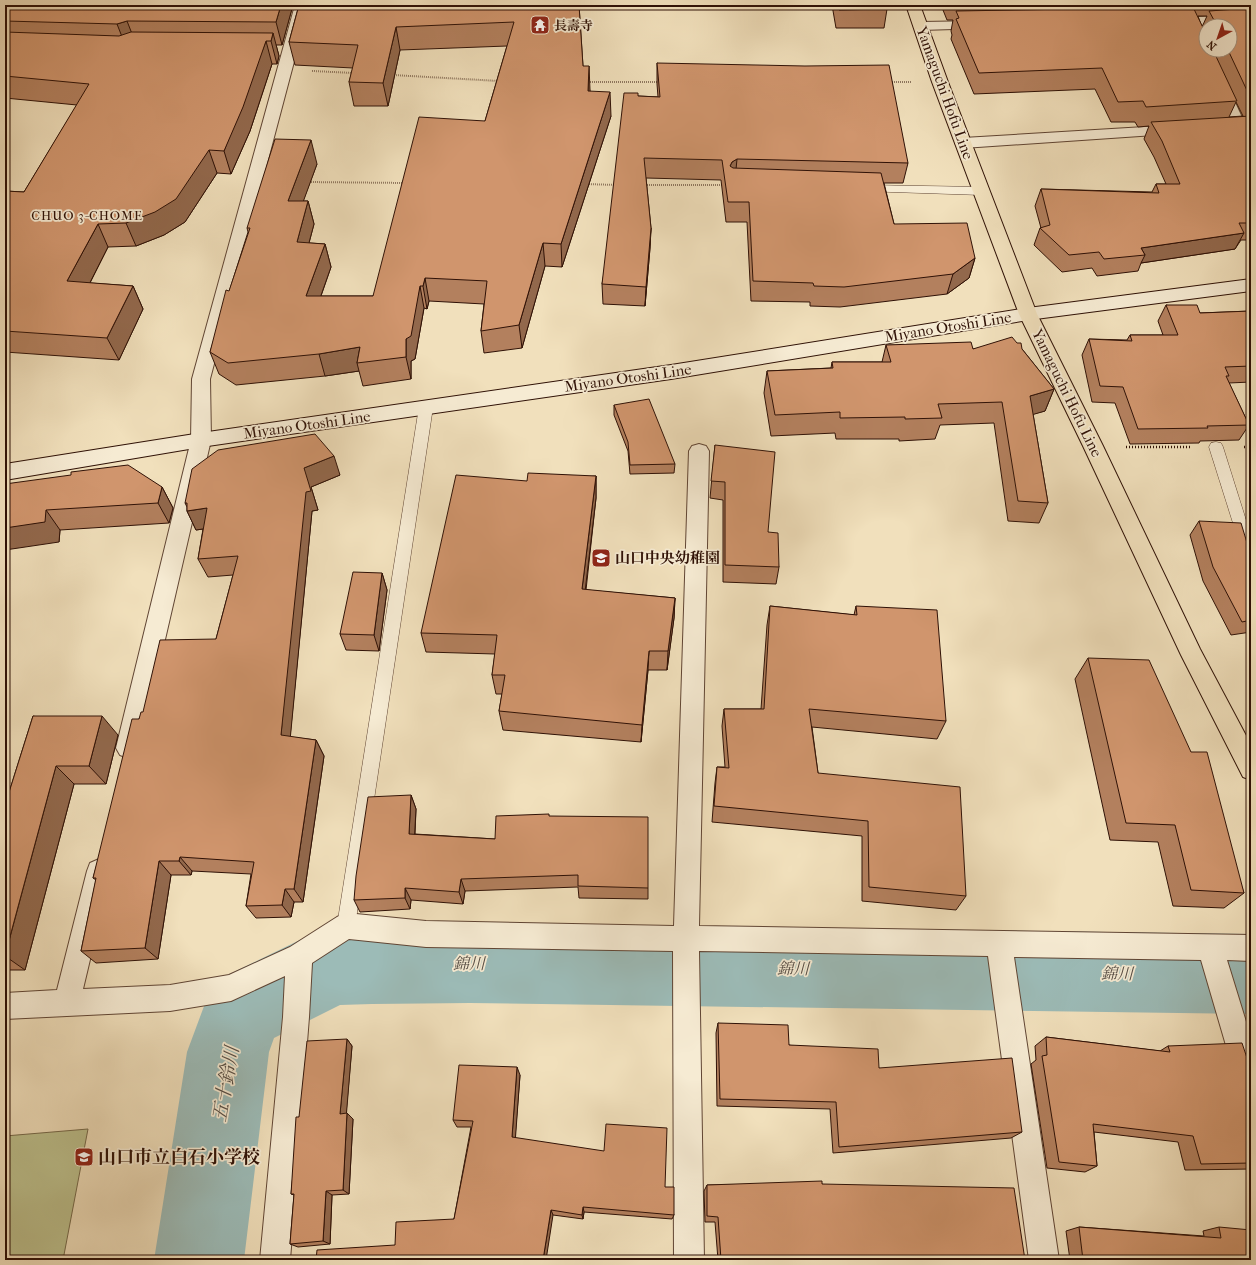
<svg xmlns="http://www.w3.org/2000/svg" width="1256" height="1265" font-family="'IM FELL French Canon','Noto Serif JP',serif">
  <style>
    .green { fill: #bdc18e; stroke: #76694a }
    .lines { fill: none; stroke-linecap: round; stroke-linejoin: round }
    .river { fill: #9cbbb7; fill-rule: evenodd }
    .service-casing { stroke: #604534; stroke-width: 1 }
    .minor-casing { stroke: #604534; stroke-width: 2 }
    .secondary-casing { stroke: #2f1106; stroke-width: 2 }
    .primary-casing { stroke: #2f1106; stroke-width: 2 }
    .path-far1 { stroke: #2f1106; stroke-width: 2; stroke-dasharray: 0.5 1.5; stroke-linecap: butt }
    .path { stroke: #2f1106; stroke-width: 2.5; stroke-dasharray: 1 2; stroke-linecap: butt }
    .service { fill: #f6ebd3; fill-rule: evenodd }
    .minor { fill: #f6ebd3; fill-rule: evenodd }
    .secondary { fill: #f6ebd3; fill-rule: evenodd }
    .primary { fill: #f1e0bc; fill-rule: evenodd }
    .wall { fill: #b3805e; stroke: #2f1106; fill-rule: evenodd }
    .shaded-wall { fill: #92684c; stroke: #2f1106 }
    .building { fill: #d0956d; stroke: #2f1106 }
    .labels { text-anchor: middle; stroke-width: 3.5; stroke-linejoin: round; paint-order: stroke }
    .far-poi-label { font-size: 13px; font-weight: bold; fill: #2f1106; stroke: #f6ebd3; text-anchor: start }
    .far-neighbourhood-label { font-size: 13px; letter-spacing: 1px; fill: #2f1106; stroke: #f6ebd3 }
    .street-label { font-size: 15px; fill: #2f1106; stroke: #f6ebd3 }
    .poi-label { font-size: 15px; font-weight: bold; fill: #2f1106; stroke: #f6ebd3; text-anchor: start }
    .water-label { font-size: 16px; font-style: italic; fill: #554c44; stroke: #f6ebd3 }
    .near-poi-label { font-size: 18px; font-weight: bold; fill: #2f1106; stroke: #f6ebd3; text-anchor: start }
    .near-water-label { font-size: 19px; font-style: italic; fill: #554c44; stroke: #f6ebd3 }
  </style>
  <rect width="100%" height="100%" fill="#f1e0bc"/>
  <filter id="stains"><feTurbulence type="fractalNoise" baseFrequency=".005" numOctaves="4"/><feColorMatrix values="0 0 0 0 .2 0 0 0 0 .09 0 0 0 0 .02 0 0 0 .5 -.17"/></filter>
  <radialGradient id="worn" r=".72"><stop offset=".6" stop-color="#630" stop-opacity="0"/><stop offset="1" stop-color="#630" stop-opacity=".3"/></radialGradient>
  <path class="green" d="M88,1129L63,1260H5V1136Z"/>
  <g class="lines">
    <path class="river" d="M470,923L1251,934V1014L470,1003L372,1004L340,1005L274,1038L269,1052L244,1260H154L187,1052L213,982L306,937L334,925Z"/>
    <defs>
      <g id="service">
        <path d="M865,185L982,187L986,188L988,191L986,194L982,195L861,191L859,189L861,187Z"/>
        <path d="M426,402L431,404L433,407L355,926L352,932L346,935L340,932L337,926L419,407L421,404Z"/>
        <path d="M1216,442L1221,443L1223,447L1251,536V564L1246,562L1244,558L1209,447L1211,443Z"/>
      </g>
      <g id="minor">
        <path d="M295,5H309L210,379L211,440L140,748L136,755L128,758L120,755L116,748L191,440L192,379Z"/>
        <path d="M1251,15V23L1170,26L1165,25L1163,22L1165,19L1170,18Z"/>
        <path d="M982,21L987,22L989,25L987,28L921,30L916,29L914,26L916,23L921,22Z"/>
        <path d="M1219,80L1224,82L1227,85L1246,126L1244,129L1238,131L1232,129L1230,126L1211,85L1214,82Z"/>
        <path d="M1178,125L1184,127L1186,130L1184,133L963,148L957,146L955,143L957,140L963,138Z"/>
        <path d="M699,444L706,446L709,451L699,926L1251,935V961L1227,960L1251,1038V1097L1241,1093L1237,1083L1201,960L1014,957L1059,1260H1029L988,956L699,951L704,1260H674L673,951L426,947L349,939L312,963L309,1017L290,1260H260L283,1017L285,976L231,1001L170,1011L5,1019V993L57,990L87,871L90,863L99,859L108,863L111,871L83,989L170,985L229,975L290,947L337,917L346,913L426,921L674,926L689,451L692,446Z"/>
      </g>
      <path id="secondary" d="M1251,279V291L1028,320L671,379L201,447L5,480V464L201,433L671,365L1028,308Z"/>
      <path id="primary" d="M906,5H920L948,82L1037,314L1103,446L1200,649L1251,745V780L1243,777L1181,655L1083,446L1019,314L932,82Z"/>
    </defs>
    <use href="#service" class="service-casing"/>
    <use href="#minor" class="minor-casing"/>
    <use href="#secondary" class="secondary-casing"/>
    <use href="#primary" class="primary-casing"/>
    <g class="path-far1">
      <path d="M312,71L353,73"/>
      <path d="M392,75L499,81"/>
      <path d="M588,82H659"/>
      <path d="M890,82H911"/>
      <path d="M307,182L404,183"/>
      <path d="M585,184L616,185"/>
      <path d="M643,185H724"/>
    </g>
    <g class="path">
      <path d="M1126,447H1191"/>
      <path d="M1244,447H1251"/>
    </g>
    <use href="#service" class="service"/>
    <use href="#minor" class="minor"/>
    <use href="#secondary" class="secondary"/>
    <use href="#primary" class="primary"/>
  </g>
  <g class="wall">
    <path d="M5,5H293L282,45H276L279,56L277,64H272L250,131L231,174L217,173L185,222L164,235L136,246L108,247L90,283L133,286L143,309L119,360L5,352V191L24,192L77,105L5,98Z"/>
    <path d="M299,5H579L583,66L590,91L611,116L562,267L545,266L522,348L484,353L481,331L484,304L429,301L427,309L424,308L415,359L411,361V379L363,386L359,371L325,376L236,385L219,374L210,352L248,232L247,228L317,164L303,201H308L314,224L309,243L325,244L331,267L321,296H373L485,121L507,46L400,50L388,106H354L349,82L353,68L295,65L289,42Z"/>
    <path d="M832,5H886L887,9L884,28H836Z"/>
    <path d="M941,5H1251V240H1241L1235,249L1141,263L1138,271L1097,276L1092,268L1062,272L1034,245L1040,228H1041L1035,206L1041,189L1152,192L1156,184H1166L1154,157L1144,139L1149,126L1138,127L1135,122H1111L1095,89L974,94L951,39L952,35L951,31L953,20H947ZM1198,16H1207L1202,27ZM1206,26H1230V50H1206ZM1236,102L1243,116L1229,117Z"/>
    <path d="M657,63L908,163L903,183H884L894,224L975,258L969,278L947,294L840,307L810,306V302L751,301L747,222H726L721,180L646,178L651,228L650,248L645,306L603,304L602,284L638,96L658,97L657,84Z"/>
    <path d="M1166,305L1200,313L1251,311V382L1229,383L1249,425L1239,440L1200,441L1199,443L1130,444L1115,403L1092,402L1082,355L1089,339L1127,340L1130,335H1163L1158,321Z"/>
    <path d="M886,345L973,349H1022L1054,389L1045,411L1033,414L1048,503L1039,523L1008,521L994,423L940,425L935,439L899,441V439H836L835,433L771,436L764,393L767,371L831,368L832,362H882Z"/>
    <path d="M614,405L675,464L674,473L630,474L628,451L614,415Z"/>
    <path d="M715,445L768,532L779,567L776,584L723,582V500L710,498Z"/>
    <path d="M340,475L311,487L318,510L312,511L290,737L316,740L324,756L303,902H294L291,917L256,918L246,906L251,874L192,871L191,875H171L158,959L96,963L81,951L96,880L93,878L139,719L143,712L216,639L233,575L208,577L198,559L203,529L196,530L187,511V507L185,503Z"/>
    <path d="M596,476V498L586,590L675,598L674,618L667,670H648L641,742L503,730L499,711L502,694H496L492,675L495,654L426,652L421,633L527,481Z"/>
    <path d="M5,484L162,487L173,508L169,523L60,530L59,542Z"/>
    <path d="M1199,521L1251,556V632L1231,635L1203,581L1190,535Z"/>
    <path d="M382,573L387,590L379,651L346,650L340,634Z"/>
    <path d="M770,606L854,615L856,606L946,721L937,739L812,727L818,773L966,896L956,910L862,901V836L712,822L715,783L717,767H725L722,726L724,709H761L767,625Z"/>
    <path d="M1088,658L1191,752L1244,893L1224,908L1173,906L1158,842L1110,840L1075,679Z"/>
    <path d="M33,716L118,735L106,784H74L25,970H5V802H6Z"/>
    <path d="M411,795L416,809L415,834L495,839L549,816L648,888V899L579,898L578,887L465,891L463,904L411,900L410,909L360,912L354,900Z"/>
    <path d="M718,1023L789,1045L879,1068L1022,1132L1011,1138L833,1153L830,1109L717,1106L716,1033Z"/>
    <path d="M1046,1037L1160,1051L1168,1046L1251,1070V1169L1185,1170L1178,1142L1094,1132L1097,1166L1085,1172L1047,1168L1031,1064L1036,1060L1035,1046Z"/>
    <path d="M347,1039L352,1046L346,1114L353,1119L349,1194L332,1195L330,1244L298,1247L290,1244L294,1195L291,1194L299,1117Z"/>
    <path d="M520,1075L515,1138L665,1187L674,1215L672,1219L584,1212L583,1219L553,1215L395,1245L454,1219L471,1127H457L453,1120Z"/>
    <path d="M822,1184L1025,1260H718L715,1222H705L704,1191L707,1185Z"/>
    <path d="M1079,1227L1204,1236L1203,1231L1219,1227L1251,1260H1070L1066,1231Z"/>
  </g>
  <g class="shaded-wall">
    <path d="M281,5H293L282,45L276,22Z"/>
    <path d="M127,21L136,44L126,47L117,24Z"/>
    <path d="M396,27L400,50L388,106L383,83Z"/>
    <path d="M273,33L279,56L277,64L271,41Z"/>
    <path d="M266,41L272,64L250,131L231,174L224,151Z"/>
    <path d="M589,66L590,90L588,115V91Z"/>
    <path d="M610,92L611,116L562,267L561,244Z"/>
    <path d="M311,140L317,164L295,224L288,201Z"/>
    <path d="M209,150L217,173L185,222L164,235L136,246L126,223Z"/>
    <path d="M737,159L735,180L730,166L732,162Z"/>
    <path d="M308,201L314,224L303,265L297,242Z"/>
    <path d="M98,224L108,247L79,304L67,281Z"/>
    <path d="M651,228L650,248L645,306L646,287Z"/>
    <path d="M1244,233L1235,249L1141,263L1145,255L1141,248Z"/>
    <path d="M543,243L545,266L522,348L519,325Z"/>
    <path d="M325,244L331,267L313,318L306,296Z"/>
    <path d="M975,258L969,278L947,294L953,274Z"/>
    <path d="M425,278L429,301L427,309L423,286Z"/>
    <path d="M133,286L143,309L119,360L107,338Z"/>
    <path d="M420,286L424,308L415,359L411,361V379L406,357V339Z"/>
    <path d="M360,347L357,363L359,371L325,376L319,354Z"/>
    <path d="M1054,389L1045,411L1021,418L1030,396Z"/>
    <path d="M334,456L340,475L311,487L318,510L312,511L289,751L281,735L304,468Z"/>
    <path d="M596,476V498L583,609L582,589Z"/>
    <path d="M162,487L173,508L169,523L158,503Z"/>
    <path d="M207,508L216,527L196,530L187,511Z"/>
    <path d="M46,510L60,530L59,542L5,550V528Z"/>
    <path d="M382,573L387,590L379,651L374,635Z"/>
    <path d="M675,598L674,618L667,670L668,651Z"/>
    <path d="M649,651L648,670L641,742L642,725Z"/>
    <path d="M102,716L118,735L106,784L89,766Z"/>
    <path d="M316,740L324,756L303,902L294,889Z"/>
    <path d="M56,766L74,784L25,970L5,956Z"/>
    <path d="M411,795L416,809L414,846L409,834Z"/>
    <path d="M180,857L192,871L191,875L179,861Z"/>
    <path d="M159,861L171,875L158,959L145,948Z"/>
    <path d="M461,879L465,891L463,904L459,892Z"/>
    <path d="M405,888L411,900L410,909L405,898Z"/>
    <path d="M285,889L294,902L291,917L282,905Z"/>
    <path d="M347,1039L352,1046L346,1119L340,1114Z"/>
    <path d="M517,1067L520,1075L515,1144L512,1137Z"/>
    <path d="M347,1113L353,1119L349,1194L343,1190Z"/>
    <path d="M326,1191L332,1195L330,1244L323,1241Z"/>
    <path d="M583,1207L584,1212L583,1219L582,1215Z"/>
    <path d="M551,1210L553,1215L546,1260H543Z"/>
  </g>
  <g class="building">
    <path d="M5,5H281L276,22L127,21L117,24L5,21Z"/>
    <path d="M299,5H579L583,66H589L588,91L610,92L561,244L543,243L519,325L481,331L487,281L425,278L423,286H420L411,336L406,339V357L357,363L360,347L319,354L228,363L210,352L226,290L229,291L250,228H247L275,139L311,140L288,201H308L297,242L325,244L306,296H373L419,117L485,121L514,22L396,27L383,83L349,82L358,45L289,42Z"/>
    <path d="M838,5H886L887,9L839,10Z"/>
    <path d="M1193,7L1206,34V50H1213L1237,101L1146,107L1143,101L1118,102L1102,68L979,73L956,19L959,18L956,11Z"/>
    <path d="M1251,8V99L1228,50H1230V26H1215V22L1209,11Z"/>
    <path d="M5,32L119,36L131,32L273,33L271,41H266L243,107L224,151L209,150L176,199L155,212L126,223L98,224L67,281L133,286L107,338L5,331V191L24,192L89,84L5,76Z"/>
    <path d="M657,63L805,66L889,65L908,163L737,159L732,162L730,166L733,168L881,173L894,224L967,223L975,258L953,274L844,287L814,286L813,283L753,281L749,202H728L722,160L644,158L651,228L646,287L602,284L624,93H638V96L660,97Z"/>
    <path d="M1251,116V223H1239L1244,233L1141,248L1145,255L1104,259L1099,252L1069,255L1040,228L1050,225L1041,189L1159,193L1156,184H1180L1162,141L1151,122Z"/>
    <path d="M1166,305H1197L1200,313L1251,311V366L1225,367L1229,376H1226L1249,425L1207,426L1208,428L1138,429L1123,387L1100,386L1089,339L1132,341L1130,335H1178Z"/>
    <path d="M1012,337L1017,343H1021L1022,349L1054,389L1030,396L1048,503L1018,501L1002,402L938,404L942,418L905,419V417L840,418V412L775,415L767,371L833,368L832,362H891L886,345L971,342L973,349Z"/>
    <path d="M649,399L675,464L630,465L628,442L614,405Z"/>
    <path d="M315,434L334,456L304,468L311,491L306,492L281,735L316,740L294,889H285L282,905L246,906L254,862L180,857L179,861H159L145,948L81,951L96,878H93L132,719H139L141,712H143L160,640L216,639L238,556L198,559L207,508L187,511V503H185L192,469L218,450Z"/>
    <path d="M715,445L775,452L768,532L778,533L779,567L725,565V482L711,481Z"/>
    <path d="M128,465L162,487L158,503L46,510L45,522L5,528V484L71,475V472Z"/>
    <path d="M528,473L596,476L582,589L675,598L668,651H649L642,725L499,711L505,675H492L497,635L421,633L456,475L527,481Z"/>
    <path d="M1199,521L1241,523L1251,556V620L1242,622L1213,567Z"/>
    <path d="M353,572L382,573L374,635L340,634Z"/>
    <path d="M770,606L857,615L856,606L937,610L946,721L809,709L818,773L960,787L966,896L869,887L868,821L714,806L717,767L729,768L724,709H764Z"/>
    <path d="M1088,658L1149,660L1191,752H1207L1244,893L1191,890L1175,825L1126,823Z"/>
    <path d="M33,716H102L89,766H56L5,955V802H6Z"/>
    <path d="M411,795L409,834L495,839L496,816L549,814V816L648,817V888L578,886V875L461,879L459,892L405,888V898L354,900L356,876L368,797Z"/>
    <path d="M718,1023L788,1025L789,1045L878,1049L879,1068L1012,1058L1022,1132L839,1147L836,1102L720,1099Z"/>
    <path d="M1046,1037L1170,1052L1168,1046L1242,1043L1251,1070V1163L1201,1164L1193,1136L1093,1124L1097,1166L1059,1162L1042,1056L1047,1055Z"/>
    <path d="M347,1039L340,1114L347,1113L343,1190L326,1191L323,1241L290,1244L294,1194H291L296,1117H299L307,1041Z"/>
    <path d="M459,1065L517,1067L512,1137L604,1151L606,1124L667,1128L665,1187H674V1215L583,1207L582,1215L551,1210L543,1260H316L317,1250L395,1245L396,1222L454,1219L473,1121L453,1120Z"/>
    <path d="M822,1181V1184L1014,1188L1025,1260H721L718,1217L707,1216V1185Z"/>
    <path d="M1079,1227L1221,1238L1219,1227L1251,1230V1260H1083Z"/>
  </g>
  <defs>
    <symbol id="temple-square" viewBox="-11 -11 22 22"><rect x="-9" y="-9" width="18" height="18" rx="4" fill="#8f2418" stroke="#f6ebd3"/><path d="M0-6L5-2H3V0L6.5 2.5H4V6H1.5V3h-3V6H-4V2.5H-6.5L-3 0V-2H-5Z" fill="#fff"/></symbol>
    <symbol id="school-square" viewBox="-11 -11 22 22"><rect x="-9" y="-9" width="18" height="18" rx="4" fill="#8f2418" stroke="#f6ebd3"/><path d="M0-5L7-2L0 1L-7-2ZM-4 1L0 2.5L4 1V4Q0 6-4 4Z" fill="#fff"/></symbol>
  </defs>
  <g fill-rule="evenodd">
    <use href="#temple-square" x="529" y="14" width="22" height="22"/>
    <use href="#school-square" x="590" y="547" width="22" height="22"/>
    <use href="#school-square" x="73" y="1146" width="22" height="22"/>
  </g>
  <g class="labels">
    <g class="far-poi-label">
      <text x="554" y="30">長壽寺</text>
    </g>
    <g class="far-neighbourhood-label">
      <text x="87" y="220">CHUO 3-CHOME</text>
    </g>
    <g class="street-label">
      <text transform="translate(945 93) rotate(70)" y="5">Yamaguchi Hofu Line</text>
      <text transform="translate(948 327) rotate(-9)" y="5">Miyano Otoshi Line</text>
      <text transform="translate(628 378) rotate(-8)" y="5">Miyano Otoshi Line</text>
      <text transform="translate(1067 393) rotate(64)" y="5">Yamaguchi Hofu Line</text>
      <text transform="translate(307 425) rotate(-8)" y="5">Miyano Otoshi Line</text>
    </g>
    <g class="poi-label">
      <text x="615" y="563">山口中央幼稚園</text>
    </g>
    <g class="water-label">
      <text x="469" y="969">錦川</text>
      <text transform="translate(793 968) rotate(1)" y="6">錦川</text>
      <text transform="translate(1117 973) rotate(1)" y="6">錦川</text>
    </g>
    <g class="near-poi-label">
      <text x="98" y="1163">山口市立白石小学校</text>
    </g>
    <g class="near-water-label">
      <text transform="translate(225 1084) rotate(-80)" y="7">五十鈴川</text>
    </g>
  </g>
  <rect width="1256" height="1265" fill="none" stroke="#f1e0bc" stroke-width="20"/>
  <rect x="6" y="6" width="1244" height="1253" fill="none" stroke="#2f1106" stroke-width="2"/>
  <rect x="10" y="10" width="1236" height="1245" fill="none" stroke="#2f1106"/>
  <g transform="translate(1218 38) rotate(220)"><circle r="19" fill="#f6ebd3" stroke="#a69481"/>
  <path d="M0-3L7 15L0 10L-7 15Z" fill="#8f2418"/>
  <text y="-6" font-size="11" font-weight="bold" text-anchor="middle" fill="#2f1106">N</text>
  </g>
  <rect width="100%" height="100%" filter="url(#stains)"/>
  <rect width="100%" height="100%" fill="url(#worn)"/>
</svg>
